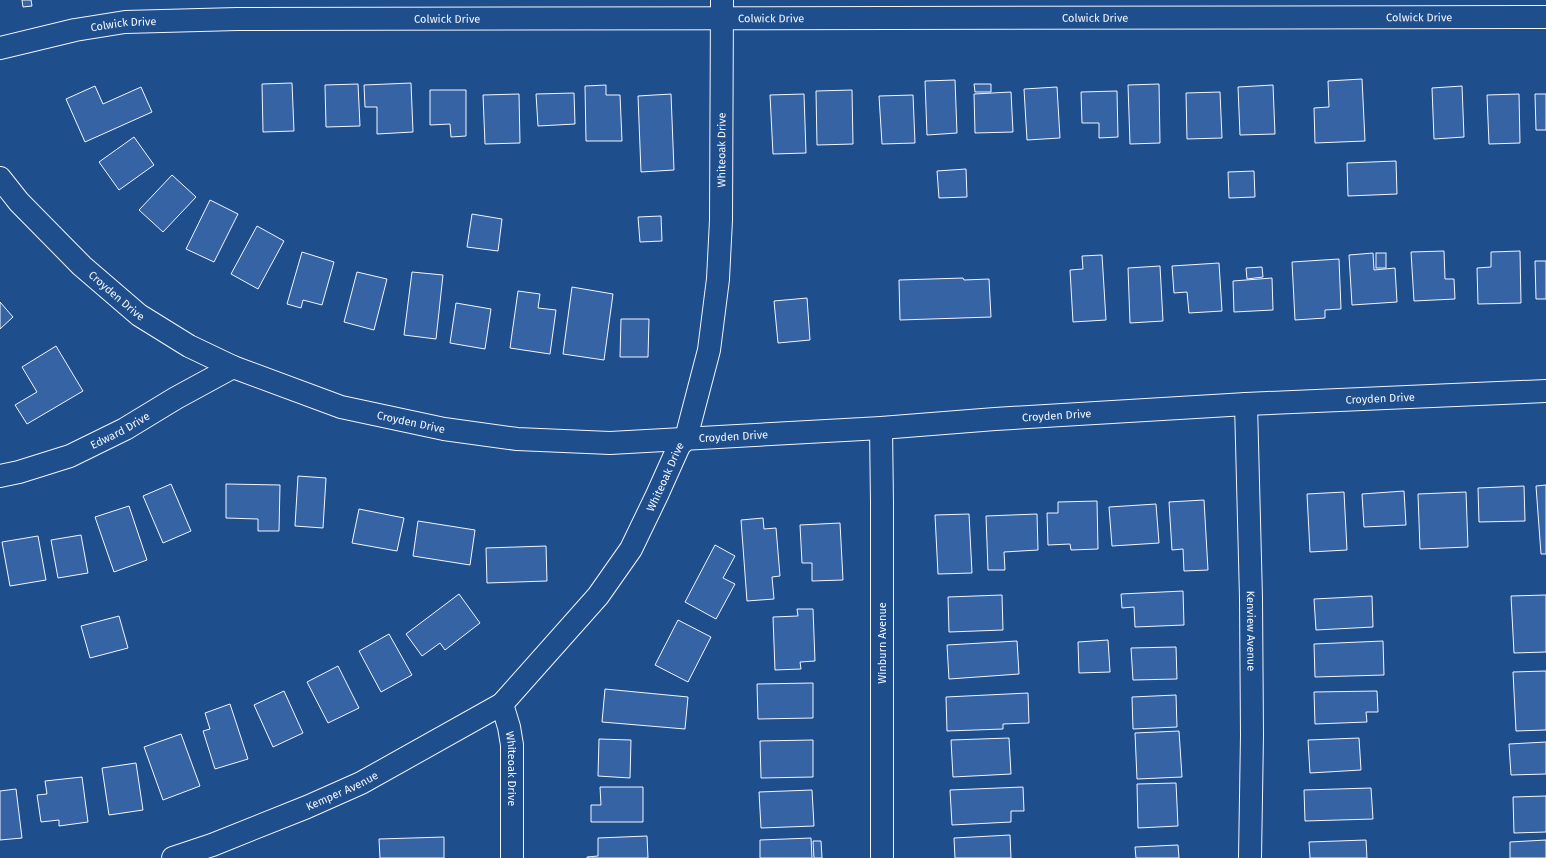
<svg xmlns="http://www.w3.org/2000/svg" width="1546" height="858" font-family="'Fira Sans',sans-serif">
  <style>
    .building { fill: #3563a3; stroke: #f2f6ff }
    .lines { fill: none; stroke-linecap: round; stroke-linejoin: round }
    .minor-casing { stroke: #f2f6ff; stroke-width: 24 }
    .minor { stroke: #1f4e8c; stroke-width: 22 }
    .labels { text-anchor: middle; stroke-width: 3; stroke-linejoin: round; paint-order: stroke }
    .street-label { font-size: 11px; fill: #f2f6ff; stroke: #1f4e8c }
  </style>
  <rect width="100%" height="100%" fill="#1f4e8c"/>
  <g class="building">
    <path d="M22,0H31L32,6L23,7Z"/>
    <path d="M1362,79L1365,141L1315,143L1314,108L1329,107L1328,81Z"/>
    <path d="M955,80L957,133L927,135L925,81Z"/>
    <path d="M292,83L294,131L263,132L262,84Z"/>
    <path d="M411,83L413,132L377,134V107H365L364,85Z"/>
    <path d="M358,84L360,126L326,127L325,85Z"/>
    <path d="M974,84H991V92H975Z"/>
    <path d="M1159,84L1160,143L1130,144L1128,85Z"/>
    <path d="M606,85V95H620L622,141H586L585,86Z"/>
    <path d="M1273,85L1275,134L1240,135L1238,87Z"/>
    <path d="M95,86L103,104L141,87L152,112L85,142L66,99Z"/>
    <path d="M1462,86L1464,137L1434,139L1432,88Z"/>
    <path d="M1057,87L1060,138L1027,140L1024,89Z"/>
    <path d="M430,90H466V136L451,137L450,124L430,125Z"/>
    <path d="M852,90L853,144L817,145L816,91Z"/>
    <path d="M1117,91L1118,137L1099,138V123H1082L1081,92Z"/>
    <path d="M1011,92L1013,132L975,133L974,94Z"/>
    <path d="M1220,92L1222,138L1187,139L1186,93Z"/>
    <path d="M574,93L575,124L538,126L536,94Z"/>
    <path d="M519,94L520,143L485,144L483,95Z"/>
    <path d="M671,94L674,170L641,172L638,96Z"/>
    <path d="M804,94L806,153L773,154L770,95Z"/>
    <path d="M1519,94L1520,143L1489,144L1487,95Z"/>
    <path d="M1535,94H1546V130H1536Z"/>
    <path d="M913,95L915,143L882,144L879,96Z"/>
    <path d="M134,137L154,165L119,190L99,162Z"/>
    <path d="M1396,161L1397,194L1348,196L1347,163Z"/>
    <path d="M966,169L967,197L939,198L937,171Z"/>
    <path d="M1254,171L1255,197L1229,198L1228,172Z"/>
    <path d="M172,175L196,197L163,232L139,210Z"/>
    <path d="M210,200L238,214L214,262L186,249Z"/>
    <path d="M472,214L502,219L498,251L467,247Z"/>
    <path d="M661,216L662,241L640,242L638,217Z"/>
    <path d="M257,226L284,241L258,289L231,274Z"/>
    <path d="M1444,251L1445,279H1454L1455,299L1414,301L1411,252Z"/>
    <path d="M1520,251L1521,303L1478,304L1477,268L1491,267V252Z"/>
    <path d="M302,252L334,262L322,305L303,300L301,308L287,304Z"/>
    <path d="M1373,253L1374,270L1395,268L1397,302L1352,305L1349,255Z"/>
    <rect x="1376" y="253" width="10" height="15"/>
    <path d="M1102,255L1106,320L1073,322L1070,270L1083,269L1082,256Z"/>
    <path d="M1339,259L1341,309L1325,310V318L1295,320L1292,262Z"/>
    <path d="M1535,261H1546V299H1536Z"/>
    <path d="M1219,263L1222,311L1189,313L1187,292L1174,293L1172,266Z"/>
    <path d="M1160,266L1163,321L1130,323L1128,268Z"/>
    <path d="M1262,267L1263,277L1247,279L1246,268Z"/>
    <path d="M357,272L387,279L374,330L344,322Z"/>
    <path d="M412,272L443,275L436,339L404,335Z"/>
    <path d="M963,278L964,280L989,279L991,317L900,320L899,280Z"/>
    <path d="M1272,278L1273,310L1234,312L1233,281Z"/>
    <path d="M572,287L613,294L604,360L563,354Z"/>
    <path d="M518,291L540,294L538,308L556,310L550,354L510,348Z"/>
    <path d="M807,298L810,340L778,343L774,301Z"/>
    <path d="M0,302L13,317L0,329Z"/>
    <path d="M456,303L491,309L485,349L450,343Z"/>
    <path d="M621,319H649L648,357H620Z"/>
    <path d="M56,346L83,391L27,424L15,405L37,392L22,367Z"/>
    <path d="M298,476L326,478L323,528L295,526Z"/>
    <path d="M171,484L191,531L163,543L143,496Z"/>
    <path d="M226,484L280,485L279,531H258V519L226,518Z"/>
    <path d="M1546,485V554H1541L1536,486Z"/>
    <path d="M1524,486L1525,521L1479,522L1478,488Z"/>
    <path d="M1404,491L1406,525L1364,527L1362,494Z"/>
    <path d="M1344,492L1347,550L1310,552L1307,494Z"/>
    <path d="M1466,492L1468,547L1420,549L1418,494Z"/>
    <path d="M1204,500L1208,570L1184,571L1183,549L1172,550L1169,502Z"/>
    <path d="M1097,501L1098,549L1071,550L1070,544L1048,545L1047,513H1058V502Z"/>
    <path d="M1156,504L1159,543L1112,546L1109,507Z"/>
    <path d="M129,506L147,560L114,572L95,517Z"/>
    <path d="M359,509L404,518L397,551L352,543Z"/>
    <path d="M969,514L972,573L938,574L935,515Z"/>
    <path d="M1037,514L1038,550L1004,552L1005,570H988L986,516Z"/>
    <path d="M763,518L764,529L776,528L780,576L772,577L774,599L747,601L741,520Z"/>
    <path d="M418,521L475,530L470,565L413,556Z"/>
    <path d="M840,523L843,580L812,581V563H802L800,525Z"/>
    <path d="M81,535L88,573L58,578L51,540Z"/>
    <path d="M38,536L46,580L10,586L2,542Z"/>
    <path d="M715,545L735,556L723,578L735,584L716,619L685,602Z"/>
    <path d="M546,546L547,581L487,583L486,548Z"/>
    <path d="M1183,591L1184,625L1135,627L1134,607L1122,608L1121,594Z"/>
    <path d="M459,594L480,623L445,650L440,643L422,656L406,634Z"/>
    <path d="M1002,595L1003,630L949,632L948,597Z"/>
    <path d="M1546,595V652L1514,653L1511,596Z"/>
    <path d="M1372,596L1373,627L1316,630L1314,599Z"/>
    <path d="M797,609H813L815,661L800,662L801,669L775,670L773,617L798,616Z"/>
    <path d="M119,616L128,648L90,658L81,626Z"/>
    <path d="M678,620L711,637L688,682L655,665Z"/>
    <path d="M389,634L412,675L381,692L359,651Z"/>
    <path d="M1108,640L1110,672L1079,673L1078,642Z"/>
    <path d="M1017,641L1019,674L949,679L947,645Z"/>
    <path d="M1383,641L1384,675L1315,677L1314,644Z"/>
    <path d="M1176,647L1177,679L1133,680L1131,648Z"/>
    <path d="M338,666L359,708L328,723L307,682Z"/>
    <path d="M1546,671V730L1516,731L1513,672Z"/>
    <path d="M813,683V718L758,719L757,684Z"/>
    <path d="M605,689L688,697L685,729L602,722Z"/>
    <path d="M284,691L303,733L273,747L254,705Z"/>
    <path d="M1377,691L1378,712H1366L1367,722L1315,724L1314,692Z"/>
    <path d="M1028,693L1029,723L1003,724V729L947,731L946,697Z"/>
    <path d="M1176,695L1177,727L1133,729L1132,697Z"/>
    <path d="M230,704L248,759L215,769L203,731L210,729L205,713Z"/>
    <path d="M1179,731L1182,777L1137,779L1135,733Z"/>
    <path d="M181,734L200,786L163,800L144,747Z"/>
    <path d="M1009,738L1011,774L953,777L951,740Z"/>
    <path d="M1359,738L1361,770L1310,773L1308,740Z"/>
    <path d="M599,739L631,740L630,778L598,776Z"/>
    <path d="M813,740V777L761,778L760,741Z"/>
    <path d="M1546,742V774L1511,775L1509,744Z"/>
    <path d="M136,763L143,810L109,815L102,768Z"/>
    <path d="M82,777L88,822L59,826V820L41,822L37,795L47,794L45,781Z"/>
    <path d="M1176,783L1178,826L1138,828L1137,784Z"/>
    <path d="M600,787H643V822H591V805H601Z"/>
    <path d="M1023,787L1024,811H1011V822L952,825L950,790Z"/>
    <path d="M1371,788L1373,819L1305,821L1304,790Z"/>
    <path d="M16,789L22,838L0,840V791Z"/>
    <path d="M812,790L814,826L761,828L759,792Z"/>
    <path d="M1546,796V832L1514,833L1513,797Z"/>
    <path d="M1010,835L1011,858H955L954,838Z"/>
    <path d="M647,836L648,858H587V857L598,856V838Z"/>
    <path d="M444,837V858H380L379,839Z"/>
    <path d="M811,838L812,858H760V840Z"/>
    <path d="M1366,840L1367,858H1310L1309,842Z"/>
    <path d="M1546,840V858H1510V842Z"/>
    <path d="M813,841H821L822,858H814Z"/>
    <path d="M1178,845L1179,858H1136L1135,847Z"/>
  </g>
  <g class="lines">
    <defs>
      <g id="minor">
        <path id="s1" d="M0,48L75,30L125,22L237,19L1546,17"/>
        <path id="s2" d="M0,178L19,202L82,266L139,315L189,346L233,367L341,407L444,429L517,439L610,443L881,428L995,419L1246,404L1546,391"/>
        <path id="s3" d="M1246,404L1251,598L1252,735L1250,858"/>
        <path d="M881,428L882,503V858"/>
        <path id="s4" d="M0,476L19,472L70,456L125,429L176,398L233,367"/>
        <path id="s5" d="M502,704L509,727L512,745V858"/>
        <path id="s6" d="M173,858L212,845L307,807L361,783L502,704L598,596L631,549L657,495L679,446L686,438L709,350L718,279L721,220L722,0"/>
      </g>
    </defs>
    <use href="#minor" class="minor-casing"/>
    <use href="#minor" class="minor"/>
  </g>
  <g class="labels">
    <g class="street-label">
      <text dy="4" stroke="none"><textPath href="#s1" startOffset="1422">Colwick Drive</textPath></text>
      <text dy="4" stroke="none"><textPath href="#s1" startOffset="1098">Colwick Drive</textPath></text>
      <text dy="4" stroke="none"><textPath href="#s1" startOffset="450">Colwick Drive</textPath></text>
      <text dy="4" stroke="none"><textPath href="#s1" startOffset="774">Colwick Drive</textPath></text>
      <text dy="4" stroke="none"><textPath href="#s1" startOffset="126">Colwick Drive</textPath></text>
      <text dy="4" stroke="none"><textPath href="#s6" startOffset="982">Whiteoak Drive</textPath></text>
      <text dy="4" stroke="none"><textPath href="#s2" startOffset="166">Croyden Drive</textPath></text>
      <text dy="4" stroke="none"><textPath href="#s2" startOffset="1462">Croyden Drive</textPath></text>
      <text dy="4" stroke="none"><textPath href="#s2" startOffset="1138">Croyden Drive</textPath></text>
      <text dy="4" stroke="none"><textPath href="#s2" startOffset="490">Croyden Drive</textPath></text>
      <text dy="4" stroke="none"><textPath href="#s4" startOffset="129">Edward Drive</textPath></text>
      <text dy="4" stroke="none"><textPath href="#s2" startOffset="814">Croyden Drive</textPath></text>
      <text dy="4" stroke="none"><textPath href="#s6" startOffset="646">Whiteoak Drive</textPath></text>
      <text dy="4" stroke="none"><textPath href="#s3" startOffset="227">Kenview Avenue</textPath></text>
      <text transform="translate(882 643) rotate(-90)" y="4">Winburn Avenue</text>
      <text dy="4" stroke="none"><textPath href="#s5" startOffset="66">Whiteoak Drive</textPath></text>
      <text dy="4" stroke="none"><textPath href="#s6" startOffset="182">Kemper Avenue</textPath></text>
    </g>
  </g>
</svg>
